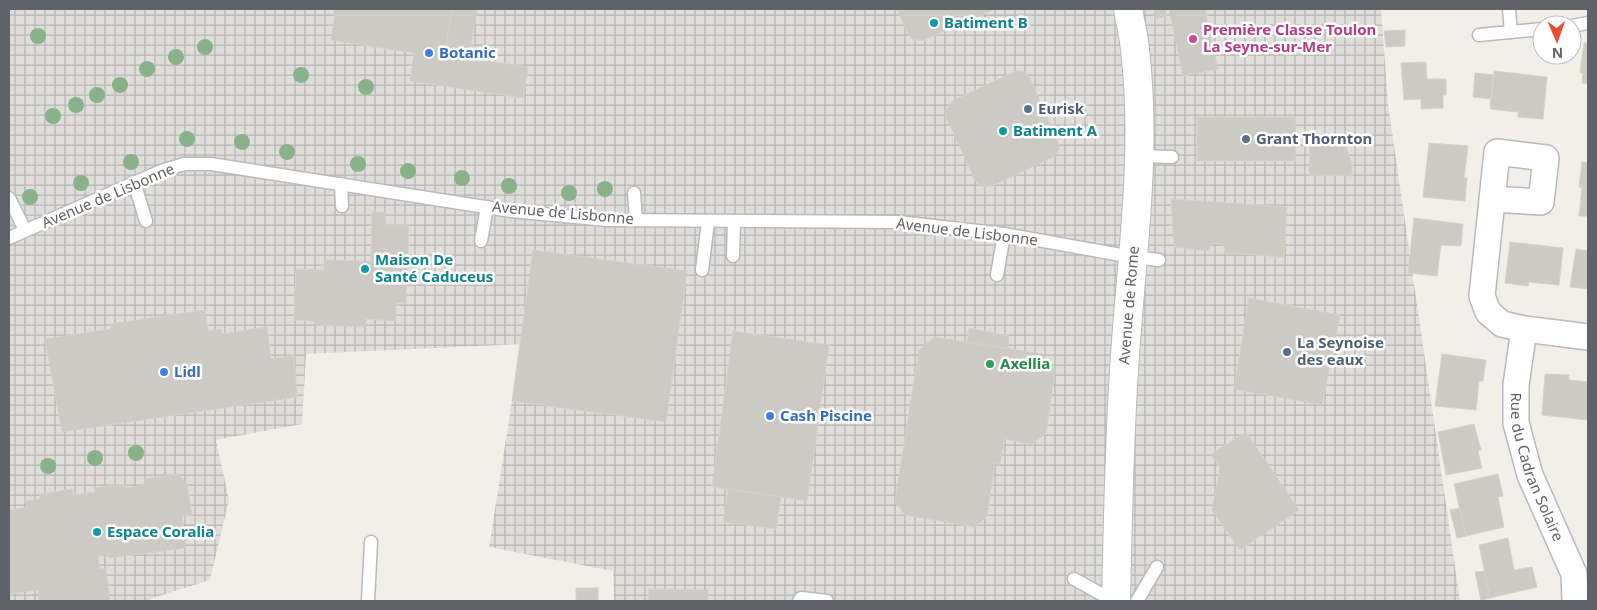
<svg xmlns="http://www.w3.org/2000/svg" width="1597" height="610" font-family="'Noto Sans',sans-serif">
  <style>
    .industrial { fill: url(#industrial-grid) }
    .building { fill: #cccac5; stroke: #d6d2c6 }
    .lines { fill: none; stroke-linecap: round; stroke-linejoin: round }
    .lane-casing { stroke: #b8b9be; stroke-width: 15 }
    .street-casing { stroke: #b8b9be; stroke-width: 28 }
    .secondary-casing { stroke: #b6b9bf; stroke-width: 30 }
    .lane { stroke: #fff; stroke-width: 12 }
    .street { stroke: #fff; stroke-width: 25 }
    .secondary { stroke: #fff; stroke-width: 28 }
    .tree { fill: #89b28a }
    .culture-dot { fill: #0f9aa8; stroke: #fff; stroke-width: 2 }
    .hotel-dot { fill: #d1479c; stroke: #fff; stroke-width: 2 }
    .shop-dot { fill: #3f7fe0; stroke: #fff; stroke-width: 2 }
    .service-dot { fill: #5c6f8a; stroke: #fff; stroke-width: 2 }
    .leisure-dot { fill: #2e9e5b; stroke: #fff; stroke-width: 2 }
    .labels { text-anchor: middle; stroke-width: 5; stroke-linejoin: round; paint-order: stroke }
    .culture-label { font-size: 15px; font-weight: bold; fill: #0d838f; stroke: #fff; text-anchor: start }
    .hotel-label { font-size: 15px; font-weight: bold; fill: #b23c85; stroke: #fff; text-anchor: start }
    .shop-label { font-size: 15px; font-weight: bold; fill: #366cbe; stroke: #fff; text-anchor: start }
    .service-label { font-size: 15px; font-weight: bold; fill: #4e5e75; stroke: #fff; text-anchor: start }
    .street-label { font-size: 15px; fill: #5f6268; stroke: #fff }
    .leisure-label { font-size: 15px; font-weight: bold; fill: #27864d; stroke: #fff; text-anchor: start }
  </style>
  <defs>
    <pattern id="industrial-grid" width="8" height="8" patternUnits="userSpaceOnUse" patternTransform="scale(1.25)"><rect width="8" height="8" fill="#e0deda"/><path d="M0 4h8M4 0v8" fill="none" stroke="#b9b7b5"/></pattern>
  </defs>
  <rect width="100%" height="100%" fill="#f1efe8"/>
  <path class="industrial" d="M9,9H1381L1388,104L1460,601H614L613,571L489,547L521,344L306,354L302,424L216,440L229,500L210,580L150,599L149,601H9Z"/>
  <g class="building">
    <path d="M336,9H452L445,54L528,67L523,98L410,81L414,53L331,40Z"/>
    <path d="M452,9H477L469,58L445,54Z"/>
    <path d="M897,9H993L989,12L924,40H918L912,39L908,34Z"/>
    <path d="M1154,9H1164L1166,16L1156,19Z"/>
    <path d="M1169,9H1205L1218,69L1183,76Z"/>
    <path d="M1405,30V46L1386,47L1384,31Z"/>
    <path d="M1584,43H1588V84L1582,83L1583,73L1580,72Z"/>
    <path d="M1426,62L1427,79H1446V95H1443V108L1421,109V99L1404,100L1401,63Z"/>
    <path d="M1016,71H1022L1029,76L1059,144V150L1053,157L992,186L984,187L977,183L974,178L945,115L947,108L954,100Z"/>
    <path d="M1494,71L1547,77L1543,119L1518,117V112L1490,109Z"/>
    <path d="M1475,73L1493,75L1491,99L1473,97Z"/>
    <rect x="1197" y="117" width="98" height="44"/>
    <path d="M1310,136L1343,137L1352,164V176L1309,175Z"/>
    <path d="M1429,143L1468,146L1464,178H1467L1465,201L1423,197Z"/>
    <path d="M1582,162L1588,163V216H1579L1582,188L1579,187Z"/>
    <path d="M1171,199L1287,207L1284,257L1225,253L1224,247L1219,243L1212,244L1208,251L1174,247Z"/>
    <path d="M372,212H385V224H409L406,303H396V321L366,319V327L315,325V321L294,320L296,269L324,270V260L371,261Z"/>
    <path d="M1414,218L1463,224L1461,246L1441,245L1437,276L1408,273Z"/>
    <path d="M1510,242L1563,248L1559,285L1529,282L1528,286L1505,283Z"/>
    <path d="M1576,249L1588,251V289L1570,287Z"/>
    <path d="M533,250L687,271L666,422L512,401Z"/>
    <path d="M1249,298L1340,315L1322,405L1234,389Z"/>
    <path d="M205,310L208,331L221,329L222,334L267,327L271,359L294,355L297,397L62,432L45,339L111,329L110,324Z"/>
    <path d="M969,328L1009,336L1008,348L967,343Z"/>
    <path d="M733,331L829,345L807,501L712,487Z"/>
    <path d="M935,337L1043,354L1055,371L1046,434L1031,444L1005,439L1000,464L995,463L987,516L975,527L905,515L895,501L919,350Z"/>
    <path d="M1442,354L1486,360L1483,381H1479L1476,410L1435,406Z"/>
    <path d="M1545,374L1569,375V380L1588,382V420L1542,415Z"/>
    <path d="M1474,424L1481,450L1478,451L1482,468L1446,475L1438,432Z"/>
    <path d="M1246,432L1299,510L1240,550L1212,510L1220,468L1211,454Z"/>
    <path d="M177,474L187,483L192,515L182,516L186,548L109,558L108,554L98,556L100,569L106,568L110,601H39L38,590L9,594V510L27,508L25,501L40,499V494L72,489L73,495L95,492L94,488L125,484V488L146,485L145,479Z"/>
    <path d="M1498,474L1503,496L1498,497L1504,527L1466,536L1454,484Z"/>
    <path d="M728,489L781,497L776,529L723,522Z"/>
    <path d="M1460,508L1466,536L1457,538L1450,510Z"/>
    <path d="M1508,538L1514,570L1532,567L1537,587L1490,598L1479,545Z"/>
    <path d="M1484,571L1490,598L1481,600L1475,572Z"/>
    <rect x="576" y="588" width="22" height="13"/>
    <path d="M649,589L708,590V601H648Z"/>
  </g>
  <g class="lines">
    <defs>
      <g id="lane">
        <path d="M1509,9L1511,32"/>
        <path d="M1572,26L1588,23"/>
        <path d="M1479,35L1542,29"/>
        <path d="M1139,156L1172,157"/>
        <path d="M134,182L146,221"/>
        <path d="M341,184L342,206"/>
        <path d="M634,193L636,220"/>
        <path d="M9,198L25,230"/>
        <path d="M9,238L161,171L184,164H211L511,211L607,220L899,222L1004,234L1132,257L1159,260"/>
        <path d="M481,241L487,207"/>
        <path d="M733,256L734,222"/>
        <path d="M702,270L708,222"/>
        <path d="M997,275L1004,234"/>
        <path d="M1074,579L1114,601"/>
        <path d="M368,601L371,542"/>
        <path d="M799,601L801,598L827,601"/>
        <path d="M1137,601L1157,567"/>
      </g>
      <g id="street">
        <path d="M1492,199L1541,202L1546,158L1497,152L1482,296L1488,312L1502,324L1524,329L1588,337"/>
        <path id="s1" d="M1524,329L1516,385V423L1530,475L1574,574L1575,601"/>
      </g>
      <g id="secondary">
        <path id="s2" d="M1116,601C1118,519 1119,437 1125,355C1132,254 1147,151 1135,50C1134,36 1130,22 1128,9"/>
      </g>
    </defs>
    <use href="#lane" class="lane-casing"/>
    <use href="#street" class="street-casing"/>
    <use href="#secondary" class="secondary-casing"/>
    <use href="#lane" class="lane"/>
    <use href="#street" class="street"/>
    <use href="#secondary" class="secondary"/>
  </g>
  <g class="tree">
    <circle cx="38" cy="36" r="8"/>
    <circle cx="205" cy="47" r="8"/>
    <circle cx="176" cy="57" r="8"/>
    <circle cx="147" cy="69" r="8"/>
    <circle cx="301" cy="75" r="8"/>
    <circle cx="120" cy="85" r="8"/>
    <circle cx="366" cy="87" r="8"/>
    <circle cx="97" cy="95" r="8"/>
    <circle cx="76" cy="105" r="8"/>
    <circle cx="53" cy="116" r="8"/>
    <circle cx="187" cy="139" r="8"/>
    <circle cx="242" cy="142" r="8"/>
    <circle cx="287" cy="152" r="8"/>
    <circle cx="131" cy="162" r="8"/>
    <circle cx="358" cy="164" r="8"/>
    <circle cx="408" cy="171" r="8"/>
    <circle cx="462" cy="178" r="8"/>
    <circle cx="81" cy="183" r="8"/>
    <circle cx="509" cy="186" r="8"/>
    <circle cx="605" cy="189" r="8"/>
    <circle cx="569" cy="193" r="8"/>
    <circle cx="30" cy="197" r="8"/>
    <circle cx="136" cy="453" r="8"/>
    <circle cx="95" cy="458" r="8"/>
    <circle cx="48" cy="466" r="8"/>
  </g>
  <g class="culture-dot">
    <circle cx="934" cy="23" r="5"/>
    <circle cx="1003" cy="131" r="5"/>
    <circle cx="365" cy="269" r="5"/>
    <circle cx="97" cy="532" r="5"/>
  </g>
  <circle class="hotel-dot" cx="1193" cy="39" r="5"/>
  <g class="shop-dot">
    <circle cx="429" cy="53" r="5"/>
    <circle cx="164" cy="372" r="5"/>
    <circle cx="770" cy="416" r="5"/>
  </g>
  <g class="service-dot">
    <circle cx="1028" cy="109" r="5"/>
    <circle cx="1246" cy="139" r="5"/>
    <circle cx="1287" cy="352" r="5"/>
  </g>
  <circle class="leisure-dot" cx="990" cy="364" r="5"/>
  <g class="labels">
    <g class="culture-label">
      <text x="944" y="28">Batiment B</text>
      <text x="1013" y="136">Batiment A</text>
      <text x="375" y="265">Maison De<tspan x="375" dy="17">Santé Caduceus</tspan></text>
      <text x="107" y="537">Espace Coralia</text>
    </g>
    <g class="hotel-label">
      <text x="1203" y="35">Première Classe Toulon<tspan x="1203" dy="17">La Seyne-sur-Mer</tspan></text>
    </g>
    <g class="shop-label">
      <text x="439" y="58">Botanic</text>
      <text x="174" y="377">Lidl</text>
      <text x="780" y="421">Cash Piscine</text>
    </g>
    <g class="service-label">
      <text x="1038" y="114">Eurisk</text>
      <text x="1256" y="144">Grant Thornton</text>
      <text x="1297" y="348">La Seynoise<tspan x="1297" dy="17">des eaux</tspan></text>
    </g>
    <g class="street-label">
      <text transform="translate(108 196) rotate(-23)" y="5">Avenue de Lisbonne</text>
      <text transform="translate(563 213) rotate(5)" y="5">Avenue de Lisbonne</text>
      <text transform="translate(967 232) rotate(7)" y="5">Avenue de Lisbonne</text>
      <text dy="5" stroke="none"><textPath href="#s2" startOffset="296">Avenue de Rome</textPath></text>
      <text dy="5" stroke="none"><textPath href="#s1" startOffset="142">Rue du Cadran Solaire</textPath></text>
    </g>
    <g class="leisure-label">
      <text x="1000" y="369">Axellia</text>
    </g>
  </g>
  <rect width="1597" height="610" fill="none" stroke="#5f6268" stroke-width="20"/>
  <g transform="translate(1557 40) rotate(178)"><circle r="24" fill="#ffffff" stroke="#bfc0c3"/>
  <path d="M0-4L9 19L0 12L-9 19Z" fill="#ea4f35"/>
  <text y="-8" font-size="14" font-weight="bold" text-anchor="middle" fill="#5f6268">N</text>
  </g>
</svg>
